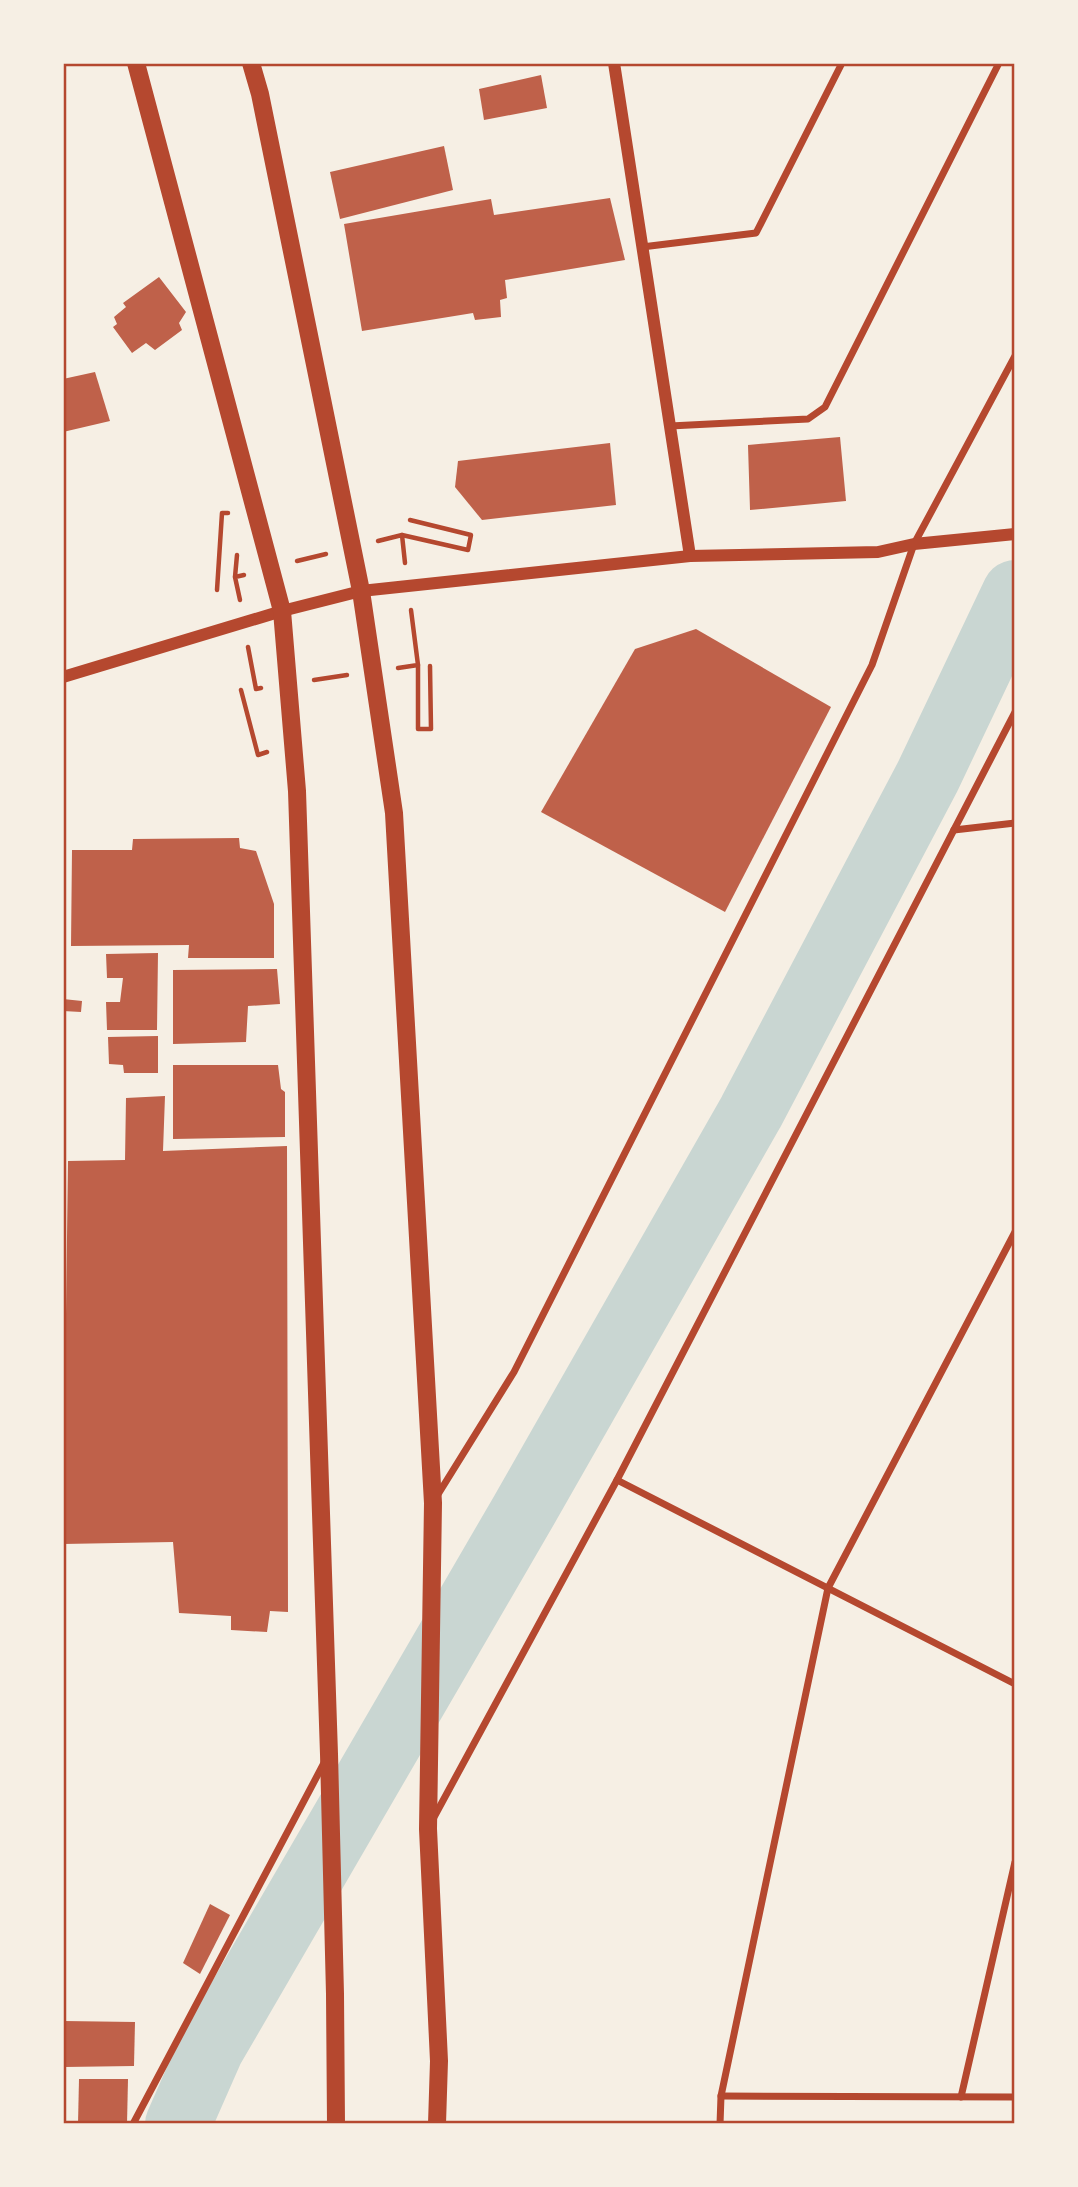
<svg xmlns="http://www.w3.org/2000/svg" width="1078" height="2187" font-family="'Work Sans',sans-serif">
  <style>
    .lines { fill: none; stroke-linecap: round; stroke-linejoin: round }
    .river { stroke: #c9d6d2; stroke-width: 66 }
    .building { fill: #bf614a }
    .path { stroke: #b5482f; stroke-width: 4.5 }
    .minor { stroke: #b5482f; stroke-width: 7 }
    .tertiary { stroke: #b5482f; stroke-width: 12 }
    .primary { stroke: #b5482f; stroke-width: 18 }
    .neatline { fill: none; stroke: #b5482f; stroke-width: 2.5 }
  </style>
  <rect width="100%" height="100%" fill="#f6efe4"/>
  <g class="lines">
    <path class="river" d="M178,2124L211,2049L523,1512L751,1112L928,776L1015,593"/>
  </g>
  <g class="building">
    <path d="M541,75L547,108L484,120L479,89Z"/>
    <path d="M444,146L453,190L340,219L330,172Z"/>
    <path d="M610,198L625,260L505,280L507,298L500,300L501,317L475,320L473,313L362,331L344,224L491,199L494,215Z"/>
    <path d="M159,277L186,312L179,323L182,330L155,350L146,343L132,353L113,327L117,324L114,317L126,307L123,303Z"/>
    <path d="M95,372L110,421L63,432V379Z"/>
    <path d="M840,437L846,501L750,510L748,445Z"/>
    <path d="M610,443L616,505L482,520L455,487L458,461Z"/>
    <path d="M696,629L831,707L725,912L541,812L635,649Z"/>
    <path d="M239,838L240,848L256,851L274,904V958H188L189,945L71,946L72,850H132L133,839Z"/>
    <path d="M158,953L157,1030H107L106,1002H120L123,978H107L106,954Z"/>
    <path d="M277,969L280,1004L248,1006L246,1042L173,1044V970Z"/>
    <path d="M63,999L82,1001L81,1012L63,1011Z"/>
    <path d="M158,1036V1073H124L123,1065L109,1064L108,1037Z"/>
    <path d="M173,1065H278L281,1089L285,1092V1137L173,1139Z"/>
    <path d="M165,1096L163,1151L287,1146L288,1612L270,1611L267,1632L231,1630V1616L179,1613L173,1542L63,1544L68,1161L125,1160L126,1098Z"/>
    <path d="M210,1904L230,1915L200,1974L183,1963Z"/>
    <path d="M64,2021L135,2022L134,2066L65,2067Z"/>
    <path d="M79,2079H128L127,2124H78Z"/>
  </g>
  <g class="lines">
    <g class="path">
      <path d="M402,535L405,563"/>
      <path d="M378,541L402,535L468,550L471,535L410,520"/>
      <path d="M297,561L326,554"/>
      <path d="M235,577L237,555"/>
      <path d="M217,590L222,513H228"/>
      <path d="M240,600L235,577L244,575"/>
      <path d="M248,647L256,689L261,688"/>
      <path d="M418,665V729H431L430,666"/>
      <path d="M398,668L418,665L411,610"/>
      <path d="M314,680L347,675"/>
      <path d="M241,690L258,755L267,752"/>
    </g>
    <g class="minor">
      <path d="M642,247L756,233L842,63"/>
      <path d="M670,426L808,419L825,407L999,63"/>
      <path d="M954,830L1015,823"/>
      <path d="M617,1480L1015,1684"/>
      <path d="M437,1496L514,1372L872,665L914,544L1015,356"/>
      <path d="M433,1819L617,1480L1015,712"/>
      <path d="M721,2096L1015,2097"/>
      <path d="M961,2097L1015,1862"/>
      <path d="M133,2124L324,1763"/>
      <path d="M720,2124L721,2096L828,1588L1015,1232"/>
    </g>
    <g class="tertiary">
      <path d="M614,63L690,556"/>
      <path d="M63,677L282,611L361,591L690,556L878,552L914,544L1015,534"/>
    </g>
    <g class="primary">
      <path d="M136,63L282,611L297,791L329,1754L335,1994L336,2124"/>
      <path d="M251,63L260,94L361,591L394,813L433,1503L428,1829L439,2061L437,2124"/>
    </g>
  </g>
  <rect width="1078" height="2187" fill="none" stroke="#f6efe4" stroke-width="130"/>
  <rect x="65" y="65" width="948" height="2057" class="neatline"/>
</svg>
